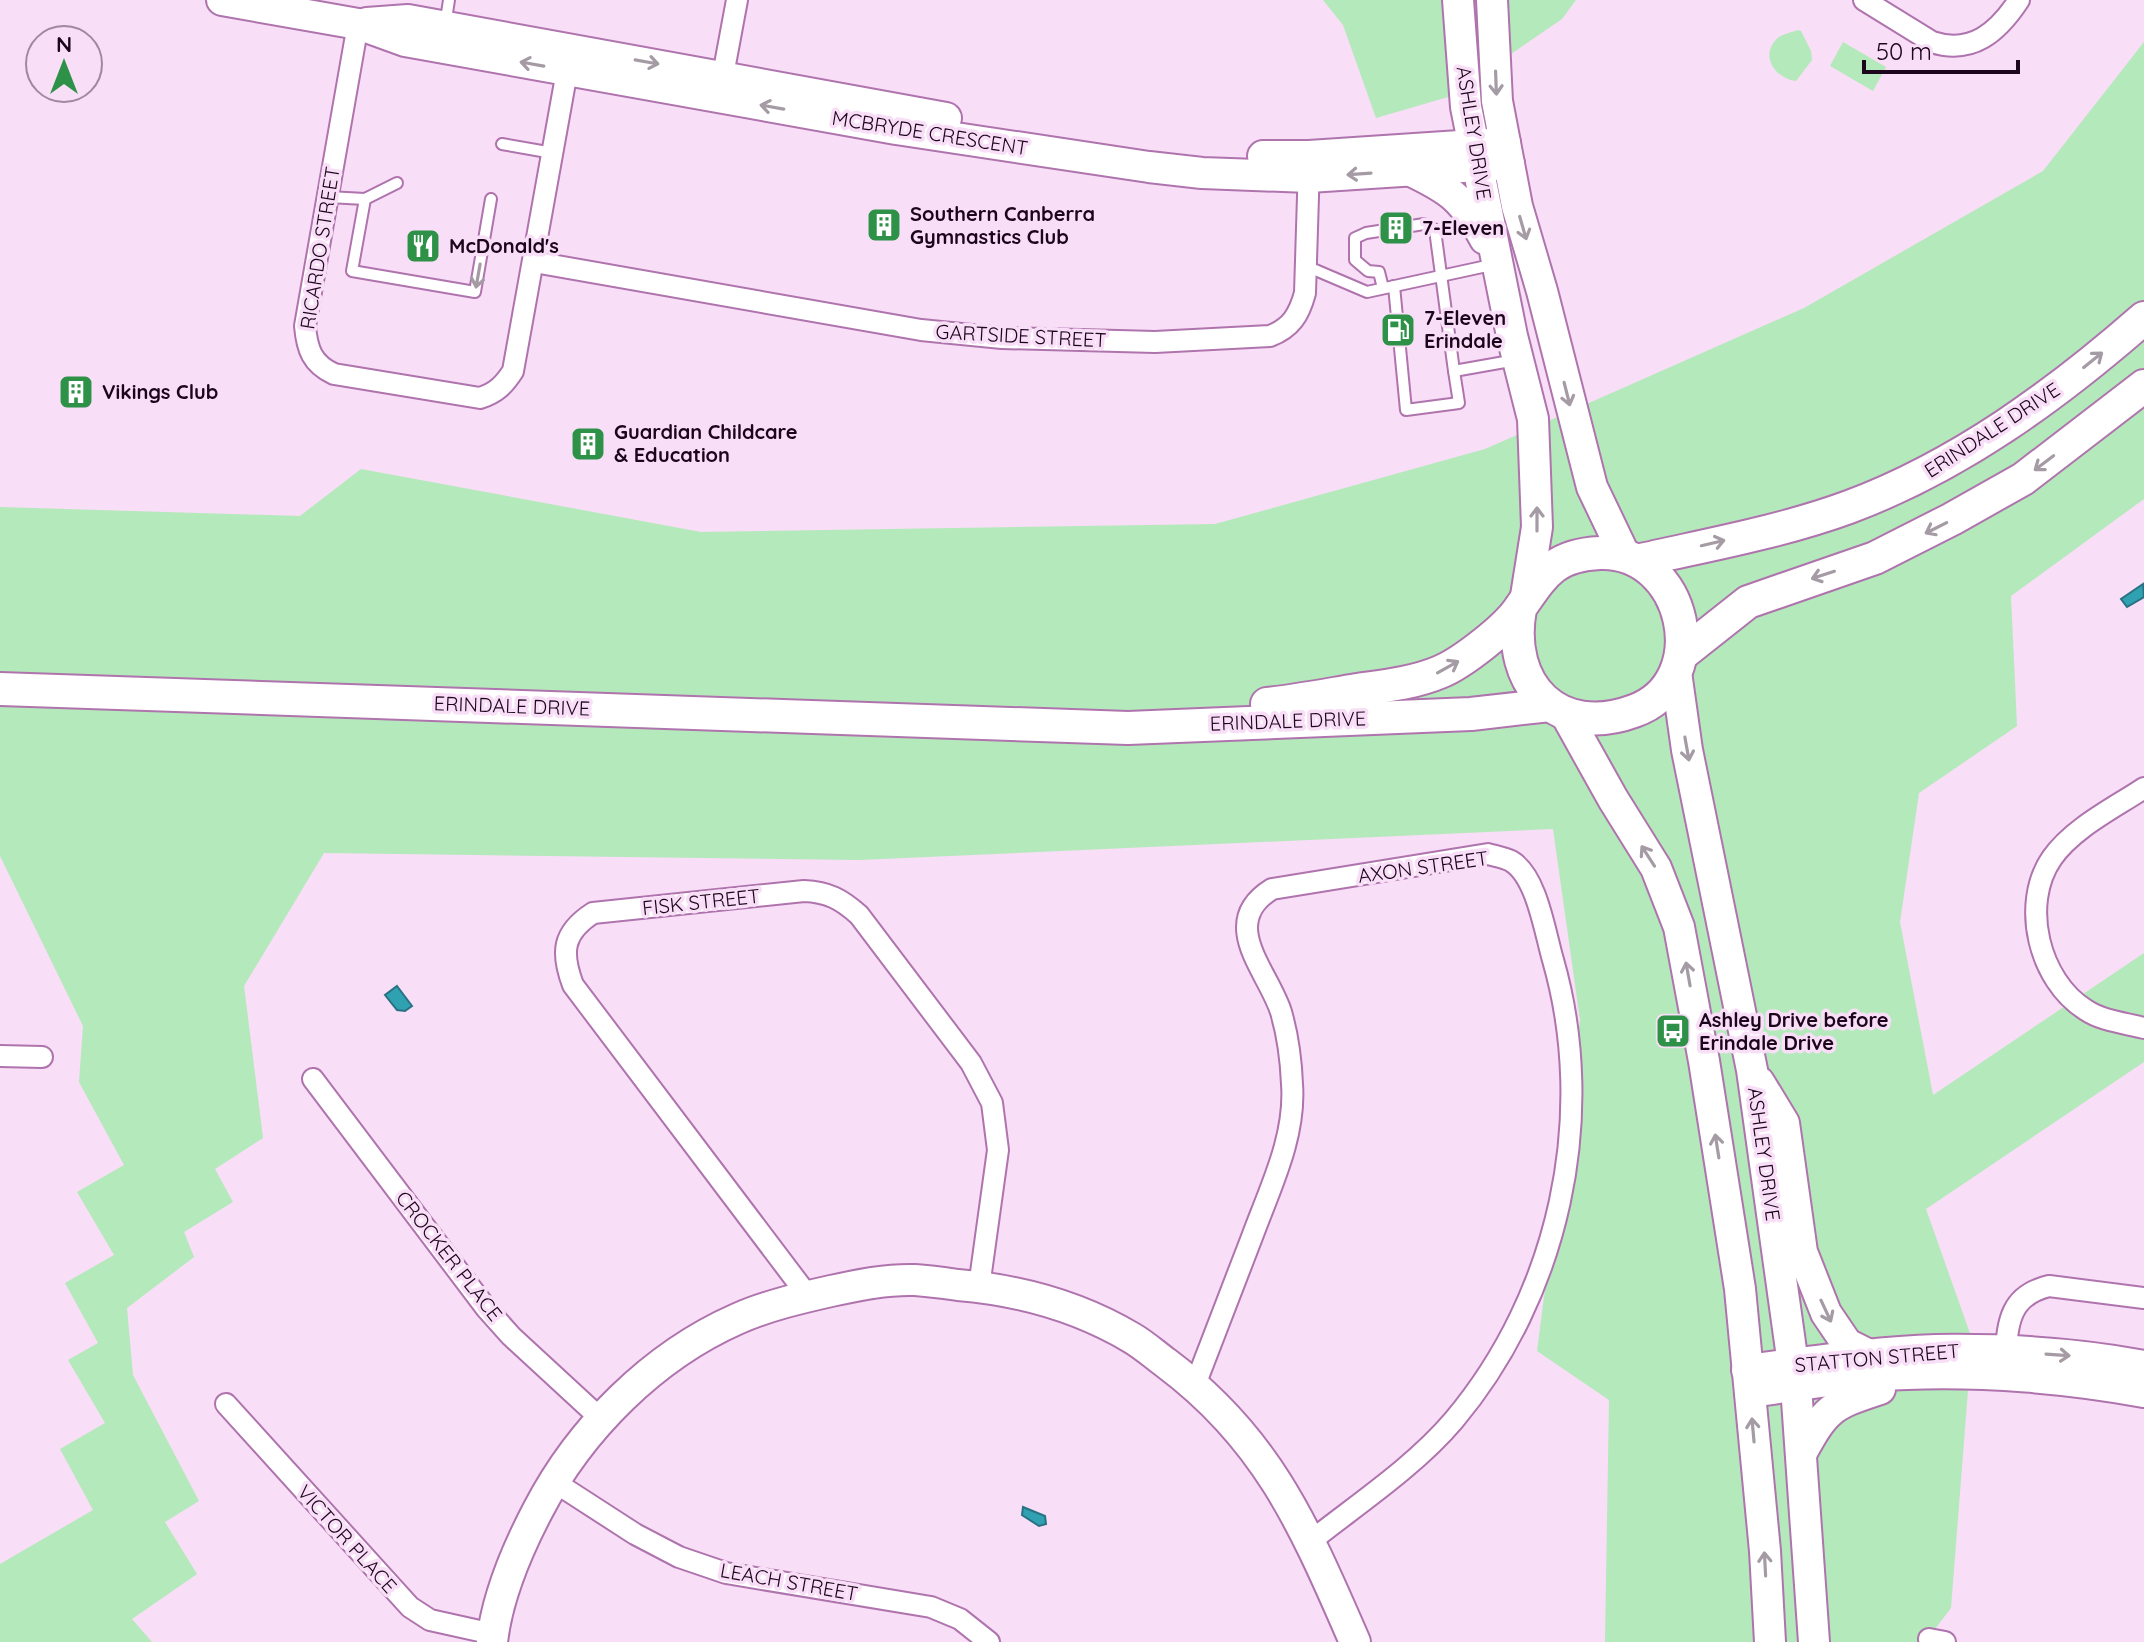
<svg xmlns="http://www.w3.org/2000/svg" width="2144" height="1642" font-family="Quicksand,sans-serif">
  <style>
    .green { fill: #b4e9bb }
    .water { fill: #2fa1b1; stroke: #297284; stroke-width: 2 }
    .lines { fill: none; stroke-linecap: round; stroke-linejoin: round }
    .lane-casing { stroke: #af74ad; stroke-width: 14 }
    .street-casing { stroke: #af74ad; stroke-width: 24 }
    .secondary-casing { stroke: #af74ad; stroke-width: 34 }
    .primary-casing { stroke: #af74ad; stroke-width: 36 }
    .lane { stroke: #fff; stroke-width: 10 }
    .street { stroke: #fff; stroke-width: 20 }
    .secondary { stroke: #fff; stroke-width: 30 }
    .primary { stroke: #fff; stroke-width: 32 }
    .oneway { stroke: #a49ba4 }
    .labels { text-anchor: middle; stroke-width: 7; stroke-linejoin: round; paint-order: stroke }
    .street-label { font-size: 20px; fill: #1c061c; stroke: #f8def6 }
    .poi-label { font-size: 20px; font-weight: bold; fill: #1c061c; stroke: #f8def6; text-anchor: start }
  </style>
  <rect width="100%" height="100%" fill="#f8def6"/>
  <g class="green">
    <path d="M1323,0H1576L1562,19L1448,97L1376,118L1343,25Z"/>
    <path d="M1798,30L1801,31L1811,51L1812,60L1796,81C1775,79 1758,54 1779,37C1783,34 1793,32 1798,30Z"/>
    <path d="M1843,42L1886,67L1873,91L1830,66Z"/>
    <path d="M2144,42V499L2011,596L2017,726L1919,793L1900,922L1933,1095L2144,953V1062L1926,1209L1972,1339L1951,1608L1925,1642H1605L1609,1400L1537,1351L1580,1020L1553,829L859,860L324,853L244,986L263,1138L215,1169L233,1202L184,1232L194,1257L127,1308L133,1375L199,1501L165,1522L197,1574L132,1619L152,1642H0V1564L93,1510L60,1449L105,1423L68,1360L98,1343L65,1283L114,1255L77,1192L124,1165L79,1082L83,1026L0,856V507L300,516L361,469L701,532L1215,524L1485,449L1804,308L2043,171Z"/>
  </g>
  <g class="water">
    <path d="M2143,584L2144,597L2127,607L2121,599Z"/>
    <path d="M397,986L412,1006L405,1011L397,1010L385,995Z"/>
    <path d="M1023,1507L1045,1516L1046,1524L1039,1526L1022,1515Z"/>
  </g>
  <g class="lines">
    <defs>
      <g id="lane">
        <path d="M445,26L449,0"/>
        <path d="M502,144L553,153"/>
        <path d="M328,197L365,199L397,183"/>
        <path d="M365,199L352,271L475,292L491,199"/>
        <path d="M1306,266L1367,292L1496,264"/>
        <path d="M1394,286L1406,410L1459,403L1454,371"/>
        <path d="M1383,288L1379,272L1368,271L1355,260V238L1366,233L1424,224L1435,230L1454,371L1516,360"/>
      </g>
      <g id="street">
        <path d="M1864,0L1932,42C1972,55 1998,32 2019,0"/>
        <path d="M358,24L305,326C307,349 312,364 334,374L480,398C496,393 504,385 513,371L569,60"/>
        <path d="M721,86L737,0"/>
        <path d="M534,262L921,330L1002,338L1155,342L1270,336C1291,328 1299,315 1305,293L1309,164"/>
        <path d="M2144,788C2114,808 2073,828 2052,858C2020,904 2039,981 2086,1010C2102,1021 2125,1023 2144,1028"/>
        <path d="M0,1056L42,1057"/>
        <path d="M313,1079L486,1308L511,1336L601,1419"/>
        <path d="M808,1296L573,985C561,953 562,933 593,913L804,891C828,892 841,899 859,915L971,1063L992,1103L998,1150L979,1287"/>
        <path d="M2005,1360C2008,1324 2008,1296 2049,1286L2144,1298"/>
        <path d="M1195,1385C1214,1336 1233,1286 1252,1237C1270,1188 1296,1137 1292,1084C1291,1059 1288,1036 1281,1012C1268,971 1217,923 1272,889L1488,854C1495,856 1505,858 1511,861C1537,876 1545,933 1553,960C1598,1117 1559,1295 1454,1420C1414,1467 1359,1503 1311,1541"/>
        <path d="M226,1404L410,1607L430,1620L493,1634"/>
        <path d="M553,1481L635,1534L679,1557L726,1573L931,1607L960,1619L989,1642"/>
        <path d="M1929,1639L1945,1642"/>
      </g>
      <g id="secondary">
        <path d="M222,0L358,24L405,41L896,129L1149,167L1202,173L1309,177L1509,164"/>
        <path d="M1458,0L1466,107L1512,336L1533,419L1537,527L1526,596"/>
        <path d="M1492,0L1497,101L1517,206L1542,291L1592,487L1625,556"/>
        <path d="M367,23L408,20L946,118"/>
        <path d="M1263,156H1309L1505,143"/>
        <path d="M1411,171C1451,190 1463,199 1485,239"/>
        <path d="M1676,672L1687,750L1752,1070L1796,1386L1814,1642"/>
        <path d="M1565,713L1613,799L1656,868L1679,927L1704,1061L1740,1289L1765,1551L1770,1642"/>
        <path d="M1759,1082L1784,1123L1802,1252L1826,1313L1847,1344L1869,1355"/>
        <path d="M1747,1370C1810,1362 1873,1352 1936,1350C2006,1349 2076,1353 2144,1366"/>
        <path d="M1750,1392C1802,1385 1855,1375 1907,1374C1983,1371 2069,1378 2144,1392"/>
        <path d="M1801,1454C1826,1408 1831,1405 1880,1389"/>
        <path d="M492,1642C497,1597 517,1550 538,1510C580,1429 653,1356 737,1319C766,1306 800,1298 831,1291C859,1285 887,1279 915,1280C930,1281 944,1283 958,1285C1019,1290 1078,1306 1132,1338C1144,1345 1155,1355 1166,1363C1269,1440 1305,1528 1355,1642"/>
      </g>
      <g id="primary">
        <path d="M1637,561C1707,545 1781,532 1849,507C1959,466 2056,395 2144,318"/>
        <path d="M1681,655L1748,602L1875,558L1952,519L2023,479L2144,386"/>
        <path d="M0,689L1128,728L1471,714L1550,705"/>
        <path d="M1267,704C1297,701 1327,695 1357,690C1385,686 1414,683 1440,672C1462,663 1507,628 1520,608C1544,574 1554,555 1600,553C1686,550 1715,682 1634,711C1558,739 1506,685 1520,609"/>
      </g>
    </defs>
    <use href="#lane" class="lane-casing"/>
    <use href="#street" class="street-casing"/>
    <use href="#secondary" class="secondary-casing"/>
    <use href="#primary" class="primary-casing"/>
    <use href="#lane" class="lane"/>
    <use href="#street" class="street"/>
    <use href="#secondary" class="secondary"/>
    <use href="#primary" class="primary"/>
  </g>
  <defs><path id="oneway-shaft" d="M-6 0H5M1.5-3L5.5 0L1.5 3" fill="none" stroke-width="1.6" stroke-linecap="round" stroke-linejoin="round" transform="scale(2)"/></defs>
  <g class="oneway">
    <use href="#oneway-shaft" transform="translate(647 62) rotate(10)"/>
    <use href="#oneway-shaft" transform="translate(532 64) rotate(-170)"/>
    <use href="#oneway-shaft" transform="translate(1496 83) rotate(88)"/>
    <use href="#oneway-shaft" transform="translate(772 107) rotate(-170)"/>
    <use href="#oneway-shaft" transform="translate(1359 174) rotate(176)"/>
    <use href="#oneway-shaft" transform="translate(1523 228) rotate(74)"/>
    <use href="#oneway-shaft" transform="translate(478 276) rotate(100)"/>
    <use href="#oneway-shaft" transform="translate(2093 360) rotate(-39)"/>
    <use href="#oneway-shaft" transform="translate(1567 394) rotate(76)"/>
    <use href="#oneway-shaft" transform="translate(2044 463) rotate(143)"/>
    <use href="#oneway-shaft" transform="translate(1537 519) rotate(-90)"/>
    <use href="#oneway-shaft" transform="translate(1936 528) rotate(153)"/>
    <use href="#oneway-shaft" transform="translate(1713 543) rotate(-13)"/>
    <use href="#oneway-shaft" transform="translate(1823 575) rotate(162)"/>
    <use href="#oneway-shaft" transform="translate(1448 667) rotate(-29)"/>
    <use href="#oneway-shaft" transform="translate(1687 749) rotate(80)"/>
    <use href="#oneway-shaft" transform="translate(1648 856) rotate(-123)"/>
    <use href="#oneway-shaft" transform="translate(1688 974) rotate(-100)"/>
    <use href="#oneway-shaft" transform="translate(1717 1146) rotate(-99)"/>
    <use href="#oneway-shaft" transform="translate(1826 1311) rotate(65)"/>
    <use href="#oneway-shaft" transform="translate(2058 1355) rotate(4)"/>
    <use href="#oneway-shaft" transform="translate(1753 1430) rotate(-95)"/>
    <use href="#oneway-shaft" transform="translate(1765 1564) rotate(-93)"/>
  </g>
  <defs>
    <symbol id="building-square" viewBox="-11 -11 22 22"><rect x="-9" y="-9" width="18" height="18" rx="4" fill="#2d9147" stroke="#f8def6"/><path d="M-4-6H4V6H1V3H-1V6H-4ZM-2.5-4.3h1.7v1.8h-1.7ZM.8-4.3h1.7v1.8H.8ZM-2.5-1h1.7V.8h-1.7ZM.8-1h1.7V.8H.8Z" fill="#fff"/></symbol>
    <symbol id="restaurant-square" viewBox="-11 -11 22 22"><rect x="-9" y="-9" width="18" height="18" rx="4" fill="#2d9147" stroke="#f8def6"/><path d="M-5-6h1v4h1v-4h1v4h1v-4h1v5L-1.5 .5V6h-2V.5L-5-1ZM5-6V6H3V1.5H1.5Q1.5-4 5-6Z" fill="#fff"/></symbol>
    <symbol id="fuel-square" viewBox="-11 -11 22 22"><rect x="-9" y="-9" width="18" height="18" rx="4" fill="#2d9147" stroke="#f8def6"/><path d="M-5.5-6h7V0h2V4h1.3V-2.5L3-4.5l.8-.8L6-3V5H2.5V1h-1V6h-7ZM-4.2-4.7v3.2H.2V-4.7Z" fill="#fff"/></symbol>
    <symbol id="bus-square" viewBox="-11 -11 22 22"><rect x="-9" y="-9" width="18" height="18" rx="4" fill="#2d9147" stroke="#f8def6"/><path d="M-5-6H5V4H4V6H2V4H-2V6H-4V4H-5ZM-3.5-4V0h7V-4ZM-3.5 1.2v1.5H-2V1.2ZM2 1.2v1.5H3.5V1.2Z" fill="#fff"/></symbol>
  </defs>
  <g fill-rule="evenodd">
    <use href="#building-square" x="864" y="205" width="40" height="40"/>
    <use href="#building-square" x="1376" y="208" width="40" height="40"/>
    <use href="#restaurant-square" x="403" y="226" width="40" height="40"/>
    <use href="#fuel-square" x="1378" y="310" width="40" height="40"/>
    <use href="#building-square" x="56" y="372" width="40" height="40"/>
    <use href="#building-square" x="568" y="424" width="40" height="40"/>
    <use href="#bus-square" x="1653" y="1011" width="40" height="40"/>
  </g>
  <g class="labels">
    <g class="street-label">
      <text transform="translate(930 133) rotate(9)" y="7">MCBRYDE CRESCENT</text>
      <text transform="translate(1474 133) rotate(81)" y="7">ASHLEY DRIVE</text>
      <text transform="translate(320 248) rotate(-81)" y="7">RICARDO STREET</text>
      <text transform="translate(1021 336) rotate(3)" y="7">GARTSIDE STREET</text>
      <text transform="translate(1992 430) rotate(-33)" y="7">ERINDALE DRIVE</text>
      <text transform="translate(512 706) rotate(2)" y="7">ERINDALE DRIVE</text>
      <text transform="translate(1288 721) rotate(-2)" y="7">ERINDALE DRIVE</text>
      <text transform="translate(1423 867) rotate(-8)" y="7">AXON STREET</text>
      <text transform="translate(701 902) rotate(-6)" y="7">FISK STREET</text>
      <text transform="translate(1764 1154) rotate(82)" y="7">ASHLEY DRIVE</text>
      <text transform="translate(449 1256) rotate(52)" y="7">CROCKER PLACE</text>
      <text transform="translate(1877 1358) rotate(-5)" y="7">STATTON STREET</text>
      <text transform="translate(347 1539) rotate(48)" y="7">VICTOR PLACE</text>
      <text transform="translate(789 1582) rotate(10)" y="7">LEACH STREET</text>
    </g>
    <g class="poi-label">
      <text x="910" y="221">Southern Canberra<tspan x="910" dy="23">Gymnastics Club</tspan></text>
      <text x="1422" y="235">7-Eleven</text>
      <text x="449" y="253">McDonald's</text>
      <text x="1424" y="325">7-Eleven<tspan x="1424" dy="23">Erindale</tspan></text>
      <text x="102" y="399">Vikings Club</text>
      <text x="614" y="439">Guardian Childcare<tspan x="614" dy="23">&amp; Education</tspan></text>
      <text x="1699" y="1027">Ashley Drive before<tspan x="1699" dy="23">Erindale Drive</tspan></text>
    </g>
  </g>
  <g transform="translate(64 64)"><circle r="38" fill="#f8def6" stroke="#a0889f" stroke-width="2"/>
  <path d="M0-6L14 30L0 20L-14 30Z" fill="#2d9147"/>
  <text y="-12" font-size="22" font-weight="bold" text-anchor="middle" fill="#1c061c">N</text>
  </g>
  <path d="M1864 60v12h154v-12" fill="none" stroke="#1c061c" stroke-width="4"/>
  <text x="1876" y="60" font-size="24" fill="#1c061c" stroke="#f8def6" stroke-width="6" paint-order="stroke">50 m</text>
</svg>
